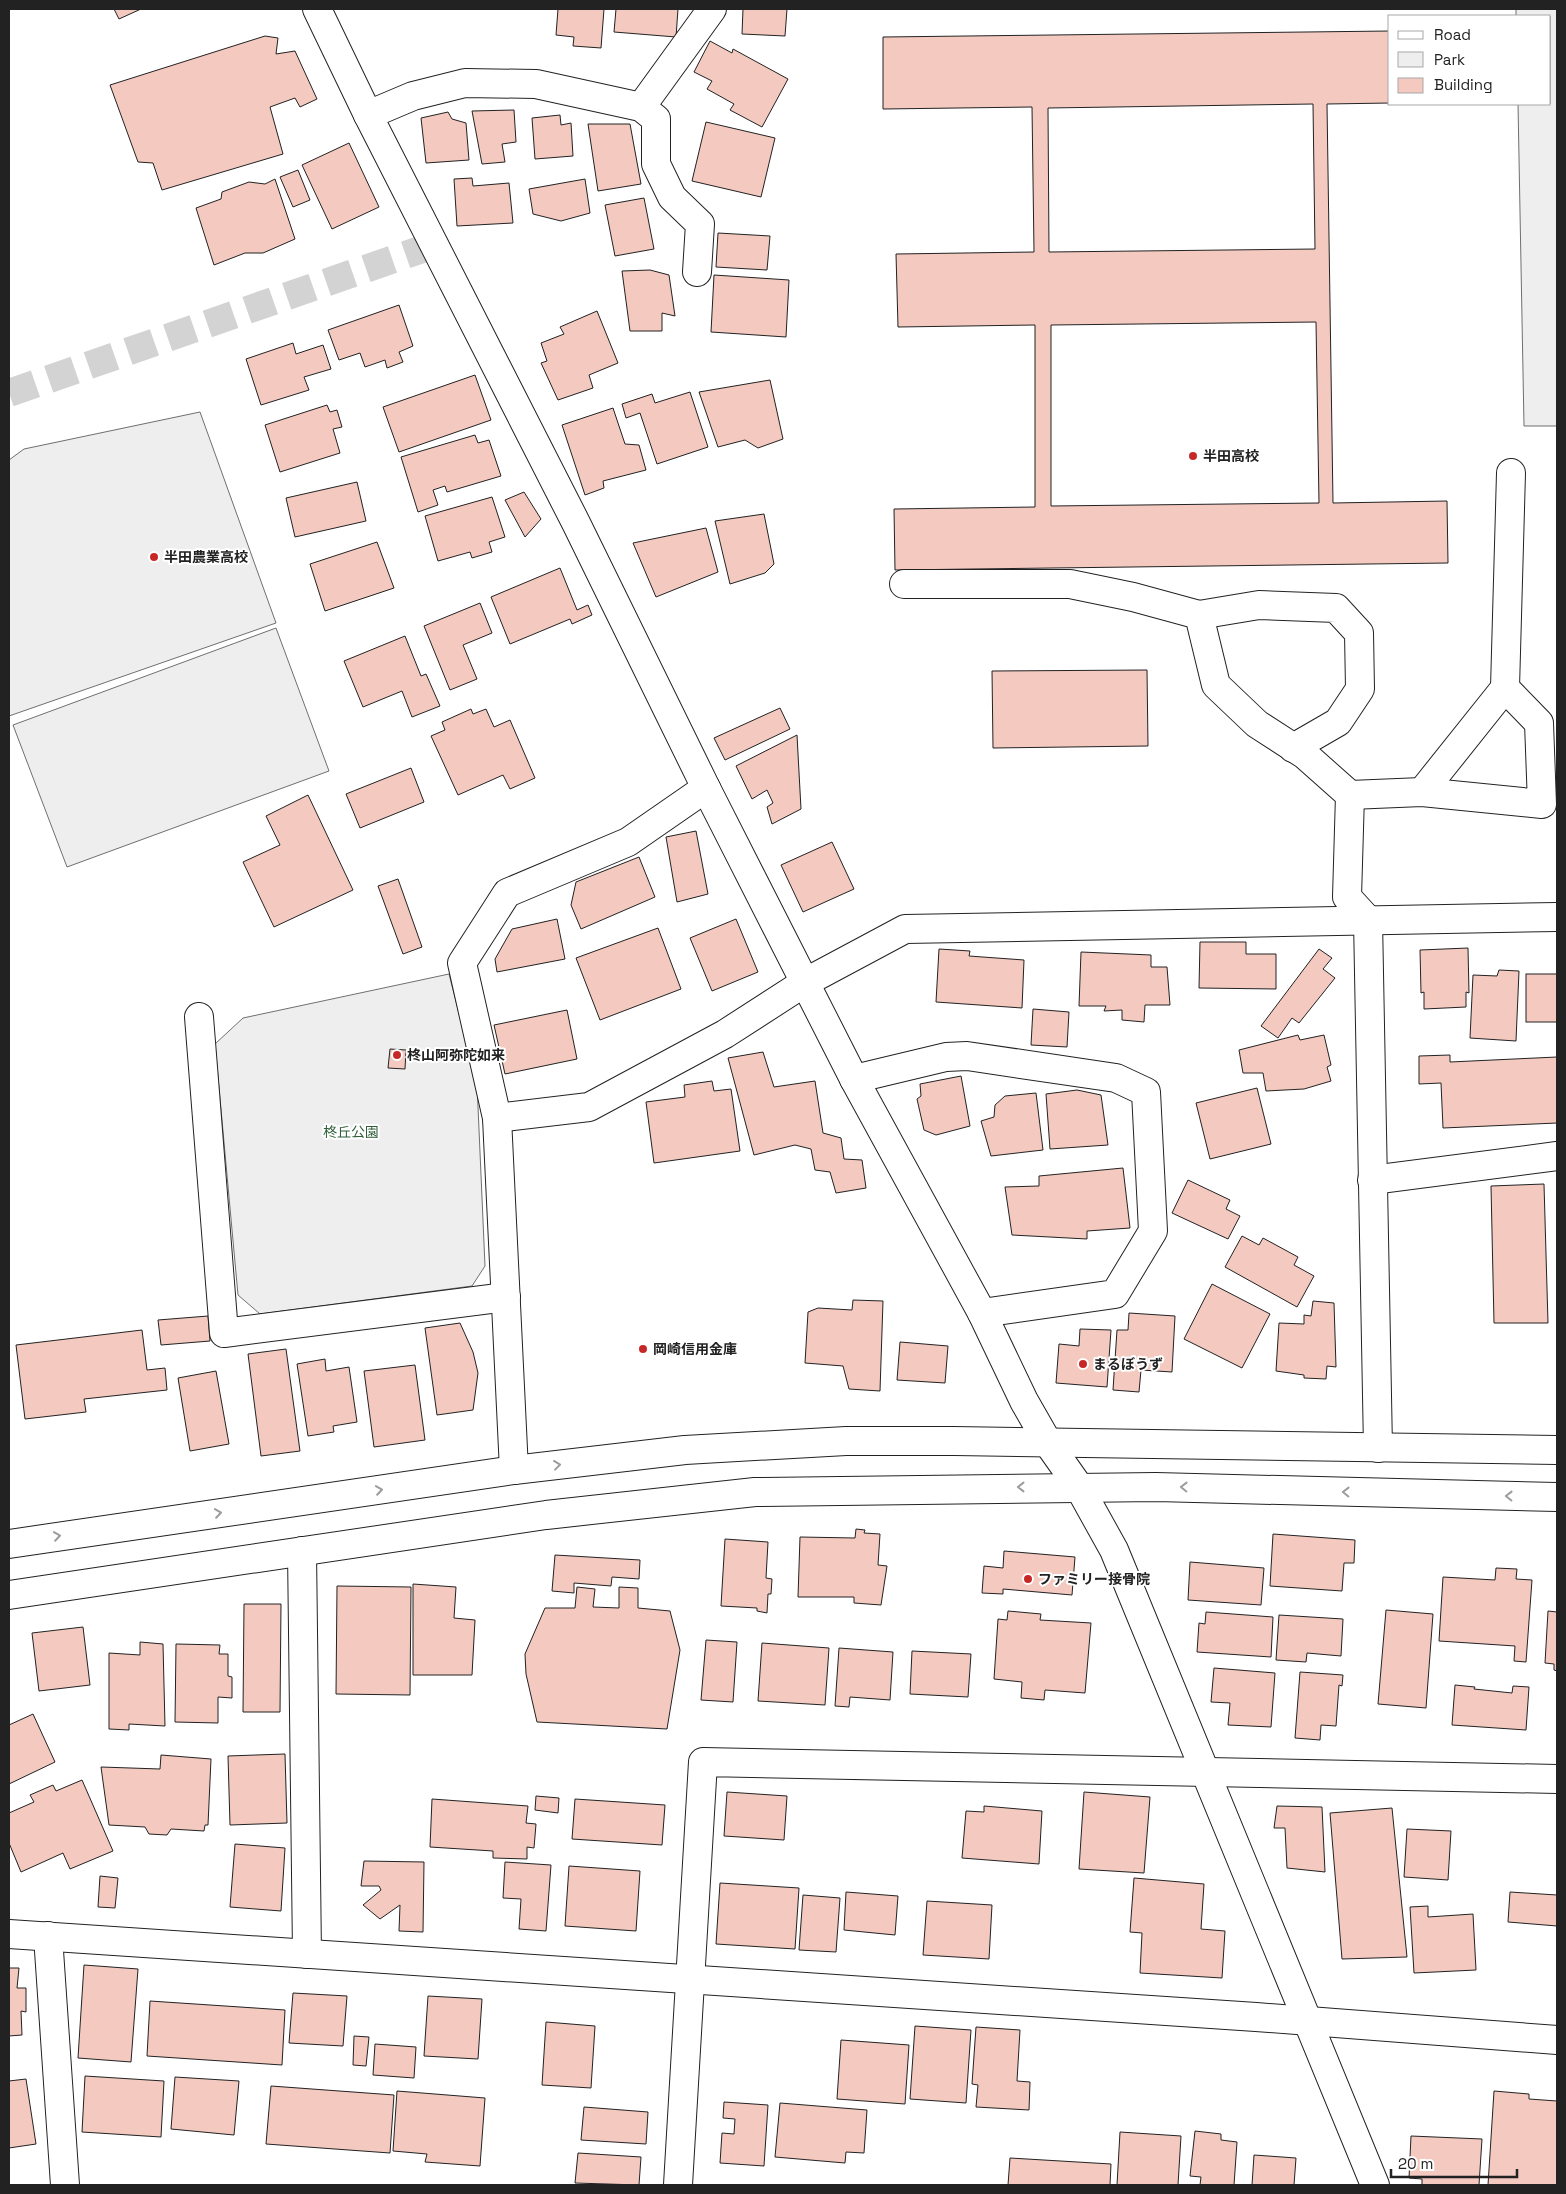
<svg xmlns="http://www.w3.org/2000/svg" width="1566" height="2194" font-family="'Space Grotesk','Noto Sans JP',sans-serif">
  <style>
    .green { fill: #eee; stroke: #6f6f6f }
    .building { fill: #f3c9c0; stroke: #222; fill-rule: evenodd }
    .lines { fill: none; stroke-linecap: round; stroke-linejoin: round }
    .minor-tunnel { stroke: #d3d3d3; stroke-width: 28; stroke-dasharray: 28 14; stroke-linecap: butt }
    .minor-casing { stroke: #222; stroke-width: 30 }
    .minor { stroke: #fff; stroke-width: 28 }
    .oneway { stroke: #9c9c9c }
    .poi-dot { fill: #c62828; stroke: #fff; stroke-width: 2 }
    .labels { text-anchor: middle; stroke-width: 4; stroke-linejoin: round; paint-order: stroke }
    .poi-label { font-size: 14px; font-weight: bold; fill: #222; stroke: #fff; text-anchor: start }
    .park-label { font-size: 14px; fill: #2f5e38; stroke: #fff }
  </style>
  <rect width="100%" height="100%" fill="#fff"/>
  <g class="green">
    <path d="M1516,9H1557V426H1524L1518,104H1550V16H1516Z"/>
    <path d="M200,412L276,623L9,716V460L24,449Z"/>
    <path d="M276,628L329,771L67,867L13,725Z"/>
    <path d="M449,974L477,1084L485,1266L472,1286L260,1314L238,1295L215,1044L243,1018Z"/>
  </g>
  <g class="building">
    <path d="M114,9H141L119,19Z"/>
    <path d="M558,9H604L601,48L573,46L574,37L556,35Z"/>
    <path d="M616,9H678L676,37L614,32Z"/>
    <path d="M743,9H787L785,36L742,34Z"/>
    <path d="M1390,31V103L1327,104L1333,503L1447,501L1448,563L895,570L894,509L1035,507V325L898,327L896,254L1034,252L1032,107L883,109V37ZM1313,104L1315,249L1049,252L1048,108ZM1316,322L1319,503L1051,506V325Z"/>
    <path d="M265,36L278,38L276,54L295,51L317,99L300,107L295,98L270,107L283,154L162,190L153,163L138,162L110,85Z"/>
    <path d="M710,41L732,53L733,49L788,79L762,127L730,110L734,104L707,89L712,81L694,72Z"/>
    <path d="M514,110L516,142L502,144L505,162L482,164L472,111Z"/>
    <path d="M448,112L452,119L466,123L469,160L426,163L421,118Z"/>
    <path d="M560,115L561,125L571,123L573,156L535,159L532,118Z"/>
    <path d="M706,122L775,138L761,197L692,181Z"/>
    <path d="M588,124H630L641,184L598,191Z"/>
    <path d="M349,143L379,207L332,229L302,165Z"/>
    <path d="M298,170L310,200L293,207L280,177Z"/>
    <path d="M472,178L473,186L509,183L513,223L457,226L454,179Z"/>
    <path d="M275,179L295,239L263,253H245L214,265L196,208L221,199L222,192L249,182L265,184Z"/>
    <path d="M585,179L590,213L561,221L533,214L529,189Z"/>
    <path d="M644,198L654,249L615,256L605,205Z"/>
    <path d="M718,233L770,236L767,270L716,267Z"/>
    <path d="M650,270L669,275L675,316L662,313V331H630L622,271Z"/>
    <path d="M714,275L789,280L786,337L711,332Z"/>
    <path d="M399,305L413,346L399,352L403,362L387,368L385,360L365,367L360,353L339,360L328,330Z"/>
    <path d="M597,311L618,363L589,375L593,388L558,400L541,363L547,361L541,343L564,334L560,327Z"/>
    <path d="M293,343L296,354L323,345L331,369L304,377L309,390L261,405L246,359Z"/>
    <path d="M475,375L491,420L399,452L383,407Z"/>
    <path d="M770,380L783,439L758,448L745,440L718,447L699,392Z"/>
    <path d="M690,392L708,447L657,464L640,413L626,418L622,404L652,394L655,403Z"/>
    <path d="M327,405L330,412L337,410L342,427L333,429L340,453L280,472L265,425Z"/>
    <path d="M613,408L625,444L639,445L646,470L603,481L604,488L585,495L562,425Z"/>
    <path d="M475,435L478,443L489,440L501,476L447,492L445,486L433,490L438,505L418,512L401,457Z"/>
    <path d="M357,482L366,521L295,537L286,498Z"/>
    <path d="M524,492L541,519L525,537L505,500Z"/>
    <path d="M492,497L505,537L489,542L492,552L472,558L470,552L438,561L425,516Z"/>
    <path d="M764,514L774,564L765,573L730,584L715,521Z"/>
    <path d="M706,528L718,572L656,597L633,543Z"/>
    <path d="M377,542L394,588L325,611L310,564Z"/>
    <path d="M560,568L577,610L588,605L592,615L572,624L570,619L510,644L491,597Z"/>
    <path d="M480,603L492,633L463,645L477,679L450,690L424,626Z"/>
    <path d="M405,636L421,676L426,674L440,706L412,717L402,691L363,707L344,661Z"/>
    <path d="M1147,670L1148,746L993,748L992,671Z"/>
    <path d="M780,708L790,729L725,760L714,738Z"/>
    <path d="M471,709L473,714L486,709L494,727L510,720L535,778L510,789L503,775L458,795L431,736L445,730L442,722Z"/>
    <path d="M797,735L801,809L772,824L767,807L773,803L767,790L752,799L736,766Z"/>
    <path d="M411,768L424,802L360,828L346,794Z"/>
    <path d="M308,795L353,890L274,927L243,862L280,845L266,816Z"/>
    <path d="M696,831L708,894L677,902L666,837Z"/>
    <path d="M832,842L854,889L803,912L781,865Z"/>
    <path d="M639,857L655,897L581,929L571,905L576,882Z"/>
    <path d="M398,879L422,947L403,954L378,886Z"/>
    <path d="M557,919L565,959L497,972L495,959L512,929Z"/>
    <path d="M736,919L758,972L712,991L690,938Z"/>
    <path d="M658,928L681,989L600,1020L576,958Z"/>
    <path d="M1200,942H1246V954H1276V989L1199,988Z"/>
    <path d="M1468,948L1469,993L1466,992V1007L1424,1009V992L1421,993L1420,950Z"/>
    <path d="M939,949L970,951L969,956L1024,960L1022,1008L936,1002Z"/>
    <path d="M1319,949L1332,958L1323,969L1335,978L1299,1023L1292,1018L1278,1038L1261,1026Z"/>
    <path d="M1081,952L1151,955V967H1167L1170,1005H1145L1144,1022L1122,1020V1010L1104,1011L1106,1006H1079Z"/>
    <path d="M1499,970L1519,971L1516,1041L1470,1038L1473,975L1497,976Z"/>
    <rect x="1526" y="974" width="31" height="48"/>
    <path d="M1033,1009L1069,1012L1067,1047L1031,1045Z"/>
    <path d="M567,1010L577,1059L505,1074L494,1025Z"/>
    <path d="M1298,1035L1300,1040L1324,1035L1331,1065L1327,1067L1331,1081L1304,1089L1266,1091L1263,1073H1243L1239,1050Z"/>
    <path d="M390,1049L406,1050L405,1069L388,1068Z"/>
    <path d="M763,1052L774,1087L815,1081L823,1133L841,1138L844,1159L862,1160L866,1188L836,1193L830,1172L815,1170L811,1149L795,1145L754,1155L728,1058Z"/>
    <path d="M1450,1055V1062L1557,1057V1123L1443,1128L1441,1083L1419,1084V1056Z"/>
    <path d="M961,1076L970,1126L936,1135L924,1130L917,1099L921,1096L920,1084Z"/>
    <path d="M712,1081L714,1091L731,1089L740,1151L654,1163L646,1102L685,1097L684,1085Z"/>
    <path d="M1257,1088L1271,1144L1210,1159L1196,1103Z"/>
    <path d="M1077,1090L1101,1095L1108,1145L1050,1149L1046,1094Z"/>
    <path d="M1036,1093L1043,1150L991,1156L981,1121L994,1117L995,1105L1005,1096Z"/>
    <path d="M1123,1168L1130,1228L1087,1231V1239L1012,1235L1005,1187L1039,1186V1176Z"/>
    <path d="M1188,1180L1230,1200L1226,1209L1240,1216L1228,1239L1172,1213Z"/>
    <path d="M1544,1184L1548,1323H1494L1491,1186Z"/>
    <path d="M1242,1236L1259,1245L1263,1238L1298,1257L1294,1265L1314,1276L1297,1307L1225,1267Z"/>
    <path d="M1212,1284L1270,1314L1242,1368L1184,1339Z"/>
    <path d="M853,1300L883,1301L880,1391L849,1389L843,1366L805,1363L808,1312L818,1308L852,1310Z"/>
    <path d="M1313,1301L1334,1303L1336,1367L1327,1366L1326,1379L1304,1378V1375L1276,1371L1279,1323L1304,1324V1315L1311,1316Z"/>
    <path d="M1129,1313L1175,1316L1172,1372L1141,1370L1139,1392L1113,1390L1117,1330H1128Z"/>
    <path d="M208,1316L210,1341L161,1345L158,1320Z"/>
    <path d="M460,1323L473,1352L478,1373L473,1410L437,1415L425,1328Z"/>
    <path d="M1080,1329L1111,1330L1107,1387L1056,1383L1059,1344L1079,1346Z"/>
    <path d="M142,1330L147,1370L165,1368L167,1390L84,1399L86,1412L25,1419L16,1345Z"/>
    <path d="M900,1342L948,1346L945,1383L897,1380Z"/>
    <path d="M286,1349L300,1451L261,1456L248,1354Z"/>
    <path d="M325,1359L326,1371L349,1367L357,1422L333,1426L334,1432L308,1436L297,1364Z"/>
    <path d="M415,1365L425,1440L374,1447L364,1371Z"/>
    <path d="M216,1371L229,1444L190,1451L178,1378Z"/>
    <path d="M856,1529L865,1530L864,1533L880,1534L878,1565L887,1566L881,1605L854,1603V1597H798L800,1537L855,1538Z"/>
    <path d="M1273,1534L1355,1540L1354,1563H1344L1342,1591L1270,1586Z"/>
    <path d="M725,1539L768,1542L766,1578L772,1579L771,1594H768L767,1613L757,1611V1608L721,1606Z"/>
    <path d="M1004,1551L1075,1557L1072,1595L1003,1589V1594L982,1593L984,1566L1003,1568Z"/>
    <path d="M555,1555L640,1560L639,1579L612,1577L611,1586L574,1583V1593L552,1591Z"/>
    <path d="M1190,1562L1264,1568L1261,1605L1188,1600Z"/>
    <path d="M1496,1568L1517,1569L1516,1579L1532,1580L1526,1662L1514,1661L1515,1646L1439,1641L1443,1577L1495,1580Z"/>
    <path d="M413,1584L456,1587L454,1618L475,1620L472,1675H413Z"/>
    <path d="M337,1586L411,1587L410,1695L336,1694Z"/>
    <path d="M577,1587L595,1589L593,1607L619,1608V1587L638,1588V1608L670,1611L680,1650L667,1729L537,1722L526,1674L525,1654L545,1608H575Z"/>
    <path d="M244,1604H281L280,1712H243Z"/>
    <path d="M1386,1610L1433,1614L1426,1708L1378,1704Z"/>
    <path d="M1008,1611L1041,1614L1040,1620L1091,1623L1085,1693L1045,1690L1044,1700L1021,1698L1022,1682L994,1679L998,1619L1007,1620Z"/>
    <path d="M1548,1611L1557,1612V1671L1554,1670V1664L1545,1663Z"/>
    <path d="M1206,1612L1273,1617L1271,1657L1197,1652L1199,1623L1205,1624Z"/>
    <path d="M1279,1615L1343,1619L1341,1656L1307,1653L1306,1662L1276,1660Z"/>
    <path d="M83,1627L90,1685L39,1691L32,1633Z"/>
    <path d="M706,1640L737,1642L733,1702L701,1700Z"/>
    <path d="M140,1642L163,1644L165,1726L129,1724V1730L109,1729V1653L140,1655Z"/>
    <path d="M762,1643L829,1648L825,1705L758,1701Z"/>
    <path d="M176,1644L220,1645L219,1654H228V1676L232,1677V1698L218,1697V1723L175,1722Z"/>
    <path d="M839,1648L893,1652L890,1700L850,1697L849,1707L835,1706Z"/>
    <path d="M912,1651L971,1654L968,1697L910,1694Z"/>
    <path d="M1214,1668L1275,1673L1271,1727L1228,1725L1230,1703L1211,1702Z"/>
    <path d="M1300,1672L1343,1675L1342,1686L1339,1685L1336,1726L1321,1725L1320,1740L1295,1738Z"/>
    <path d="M1455,1685L1475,1687L1474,1689L1512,1693L1513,1686L1529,1687L1526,1730L1452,1725Z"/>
    <path d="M33,1714L55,1762L9,1784V1725Z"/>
    <path d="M285,1754L287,1823L230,1825L228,1756Z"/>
    <path d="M161,1755L211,1759L208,1825H205L204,1831L171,1829L167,1835L149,1834L145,1827L109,1825L101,1767L160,1769Z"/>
    <path d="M82,1780L113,1851L70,1869L63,1853L21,1872L9,1843V1813L34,1802L30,1795L53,1785L56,1791Z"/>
    <path d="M727,1792L787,1796L784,1840L724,1836Z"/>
    <path d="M1084,1792L1150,1797L1144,1873L1079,1869Z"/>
    <path d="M536,1796L559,1798L558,1813L535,1810Z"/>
    <path d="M432,1799L528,1806L526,1823L536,1824L534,1848L527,1847V1859L493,1858V1851L430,1847Z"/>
    <path d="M575,1799L665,1805L662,1845L572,1839Z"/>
    <path d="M984,1806L1042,1811L1039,1864L962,1858L966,1811L984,1812Z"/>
    <path d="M1277,1806L1322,1807L1325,1872L1287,1868L1285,1828H1274Z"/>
    <path d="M1392,1808L1407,1957L1342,1959L1330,1813Z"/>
    <path d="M1407,1829L1451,1831L1448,1880L1404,1877Z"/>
    <path d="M235,1844L285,1848L281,1911L230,1907Z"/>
    <path d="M364,1861L424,1862L423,1932L399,1931L400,1905L380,1919L363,1905L381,1890L379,1886H361Z"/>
    <path d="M505,1862L551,1865L546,1931L519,1929L521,1899L503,1898Z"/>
    <path d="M569,1866L640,1871L636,1931L565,1926Z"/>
    <path d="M100,1876L118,1878L115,1908L98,1907Z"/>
    <path d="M1134,1878L1204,1884L1201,1929L1225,1931L1222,1978L1140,1973L1142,1933L1130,1932Z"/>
    <path d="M720,1883L799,1888L795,1949L716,1944Z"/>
    <path d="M846,1892L898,1896L895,1935L844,1930Z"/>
    <path d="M1510,1892L1557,1895V1926L1508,1922Z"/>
    <path d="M803,1895L840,1898L836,1952L799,1950Z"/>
    <path d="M927,1901L992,1905L989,1959L923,1955Z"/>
    <path d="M1428,1906V1917L1473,1914L1476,1970L1414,1973L1410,1907Z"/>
    <path d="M84,1965L138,1969L131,2062L78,2058Z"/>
    <path d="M9,1968H19L17,1988H26V2012L21,2011L22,2035L9,2036Z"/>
    <path d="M293,1993L347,1996L343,2046L289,2043Z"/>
    <path d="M428,1996L482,1999L478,2059L424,2056Z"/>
    <path d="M150,2001L285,2010L282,2065L147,2056Z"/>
    <path d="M546,2022L595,2026L591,2088L542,2085Z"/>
    <path d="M915,2026L971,2030L966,2103L910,2099Z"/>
    <path d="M976,2027L1020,2030L1017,2081L1030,2082L1029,2110L976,2107L978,2085L972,2084Z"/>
    <path d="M354,2036L369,2037L366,2066L353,2065Z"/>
    <path d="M841,2040L909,2045L905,2104L837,2099Z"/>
    <path d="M375,2044L416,2047L414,2078L373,2075Z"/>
    <path d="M85,2076L164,2081L161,2137L82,2132Z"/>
    <path d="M175,2077L239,2081L234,2135L171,2129Z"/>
    <path d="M26,2079L36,2144L9,2148V2081Z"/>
    <path d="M271,2086L394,2095L390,2153L266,2144Z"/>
    <path d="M397,2091L485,2098L480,2166L425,2162L427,2154L393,2151Z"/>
    <path d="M1494,2091L1529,2094V2099L1557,2101V2185H1488Z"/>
    <path d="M724,2102L768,2105L764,2166L720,2163L722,2133L734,2134L735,2119L723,2118Z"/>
    <path d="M780,2103L867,2110L864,2153L846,2152L845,2163L775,2157Z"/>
    <path d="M584,2107L648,2112L646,2144L581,2140Z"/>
    <path d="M1195,2131L1221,2134V2140L1237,2142L1234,2185H1200L1201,2177L1190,2176Z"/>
    <path d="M1120,2132L1181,2136L1178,2185H1117Z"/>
    <path d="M1411,2136L1482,2139L1479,2185H1422V2179L1409,2178Z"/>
    <path d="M578,2153L641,2157L639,2185L575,2183Z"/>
    <path d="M1254,2155L1296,2158L1294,2185H1252Z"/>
    <path d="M1010,2158L1111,2164L1110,2185H1008Z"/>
  </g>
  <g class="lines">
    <path class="minor-tunnel" d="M9,393L434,245"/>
    <defs>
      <g id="minor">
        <path d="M317,9L368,115L576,523L706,788L854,1079L982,1313L1024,1401L1048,1443L1079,1487L1114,1550L1375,2185"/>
        <path d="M641,107L712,9"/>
        <path d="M368,115L413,96L465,83L536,84L641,107L656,119V164L672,197L700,224L697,272"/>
        <path d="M904,584H1070L1133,597L1199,615L1216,685L1257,724L1305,755L1350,795L1347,897L1368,920L1378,1448"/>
        <path d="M1199,615L1259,605L1336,608L1359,633L1360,689L1338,722L1293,748"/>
        <path d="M1422,792L1505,688"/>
        <path d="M1350,795L1422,792L1542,804L1539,723L1505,688L1511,473"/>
        <path d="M199,1017L224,1333L506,1297"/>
        <path d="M854,1079L946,1057L967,1056L1116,1078L1146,1092L1153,1231L1115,1294L982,1313"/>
        <path d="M497,1118L589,1107L725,1034L804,983L905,929L1557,917"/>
        <path d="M1372,1180L1557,1156"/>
        <path d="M514,1470L497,1118L462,963L507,893L628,842L706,788"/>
        <path d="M9,1544L514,1470L685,1450L846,1441H954L1557,1450"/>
        <path d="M302,1551L307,1954"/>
        <path d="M9,1595L546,1515L755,1492L1156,1487L1557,1497"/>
        <path d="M9,1934L1256,2017L1557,2040"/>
        <path d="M48,1936L65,2185"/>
        <path d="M678,2185L703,1762L1557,1779"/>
      </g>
    </defs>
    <use href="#minor" class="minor-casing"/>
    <use href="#minor" class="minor"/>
  </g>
  <defs><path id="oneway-chevron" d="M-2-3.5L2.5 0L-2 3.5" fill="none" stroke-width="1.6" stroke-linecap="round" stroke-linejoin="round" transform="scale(1.25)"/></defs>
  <g class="oneway">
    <use href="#oneway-chevron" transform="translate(557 1465) rotate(-7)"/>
    <use href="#oneway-chevron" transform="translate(1021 1487) rotate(180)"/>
    <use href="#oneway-chevron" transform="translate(1184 1487) rotate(-179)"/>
    <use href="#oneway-chevron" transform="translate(379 1490) rotate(-8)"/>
    <use href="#oneway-chevron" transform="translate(1346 1492) rotate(-179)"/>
    <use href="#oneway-chevron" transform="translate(1509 1496) rotate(-179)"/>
    <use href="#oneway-chevron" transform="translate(218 1513) rotate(-8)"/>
    <use href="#oneway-chevron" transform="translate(57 1536) rotate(-8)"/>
  </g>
  <g class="poi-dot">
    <circle cx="1193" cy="456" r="5"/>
    <circle cx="154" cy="557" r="5"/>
    <circle cx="397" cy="1055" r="5"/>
    <circle cx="643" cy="1349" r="5"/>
    <circle cx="1083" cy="1364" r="5"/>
    <circle cx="1028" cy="1579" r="5"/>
  </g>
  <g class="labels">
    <g class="poi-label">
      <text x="1203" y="461">半田高校</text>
      <text x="164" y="562">半田農業高校</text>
      <text x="407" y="1060">柊山阿弥陀如来</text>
      <text x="653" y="1354">岡崎信用金庫</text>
      <text x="1093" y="1369">まるぼうず</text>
      <text x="1038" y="1584">ファミリー接骨院</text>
    </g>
    <g class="park-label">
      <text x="351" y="1137">柊丘公園</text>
    </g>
  </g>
  <rect width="1566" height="2194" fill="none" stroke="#222222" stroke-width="20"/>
  <rect x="1388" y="15" width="162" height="90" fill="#ffffff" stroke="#a7a7a7"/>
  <rect x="1398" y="31" width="25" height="8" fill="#ffffff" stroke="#a7a7a7"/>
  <text x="1434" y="40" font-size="15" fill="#222222">Road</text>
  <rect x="1398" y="52" width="25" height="15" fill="#eeeeee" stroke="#a7a7a7"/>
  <text x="1434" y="65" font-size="15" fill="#222222">Park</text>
  <rect x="1398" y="78" width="25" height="15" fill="#f3c9c0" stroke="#a7a7a7"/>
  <text x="1434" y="90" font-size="15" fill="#222222">Building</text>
  <path d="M1391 2169v8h126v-8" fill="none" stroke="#222222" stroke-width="2.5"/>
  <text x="1398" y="2169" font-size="15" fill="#222222" stroke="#ffffff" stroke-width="4" paint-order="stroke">20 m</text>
</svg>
